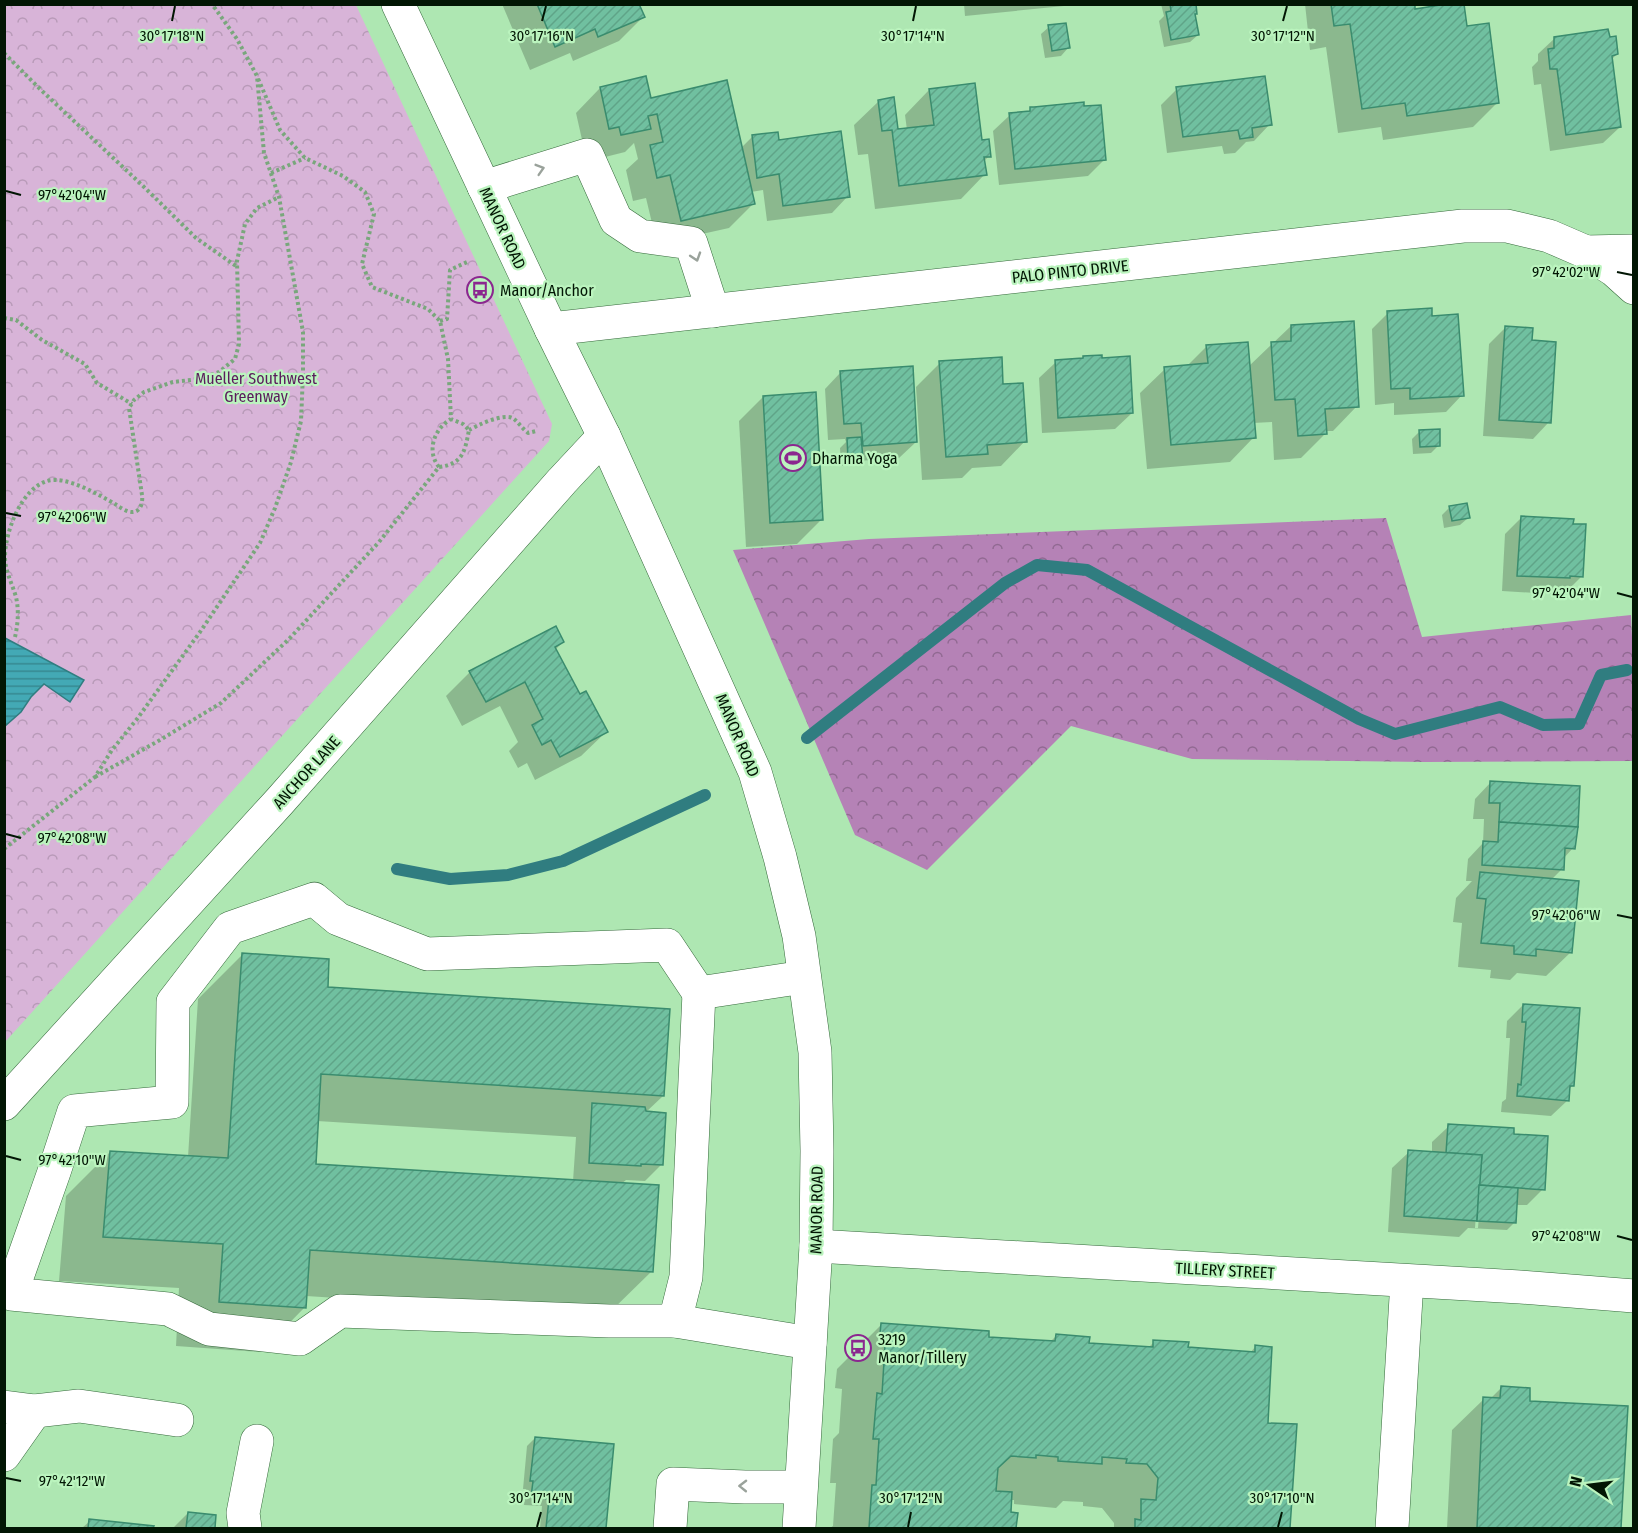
<svg xmlns="http://www.w3.org/2000/svg" width="1638" height="1533" font-family="'Fira Sans Condensed',sans-serif">
  <style>
    .forest { fill: url(#forest-crowns) }
    .park { fill: url(#park-crowns) }
    .water { fill: url(#water-rules); stroke: #307d80; stroke-width: 1.5 }
    .shadow { fill: #0003; fill-rule: evenodd }
    .lines { fill: none; stroke-linecap: round; stroke-linejoin: round }
    .stream { stroke: #307d80; stroke-width: 12 }
    .building { fill: url(#building-hatch); stroke: #3a8c6e; stroke-width: 1.5 }
    .minor-casing { stroke: #35693b; stroke-width: 34 }
    .major-casing { stroke: #35693b; stroke-width: 34 }
    .path { stroke: #79a77c; stroke-width: 4; stroke-dasharray: 3 3; stroke-linecap: butt }
    .minor { stroke: #fff; stroke-width: 33 }
    .major { stroke: #fff; stroke-width: 33 }
    .oneway { stroke: #9aa29b }
    .ticks { fill: none; stroke: #021604; stroke-width: 2 }
    .labels { text-anchor: middle; stroke-width: 4.5; stroke-linejoin: round; paint-order: stroke }
    .street-label { font-size: 16px; fill: #021604; stroke: #bbf4be }
    .poi-label { font-size: 16px; fill: #021604; stroke: #bbf4be; text-anchor: start }
    .park-label { font-size: 16px; fill: #5a1b5c; stroke: #bbf4be }
    .ticks-label { font-size: 15px; text-anchor: middle; fill: #021604; stroke: #bbf4be; stroke-width: 4.5; stroke-linejoin: round; paint-order: stroke }
  </style>
  <defs>
    <pattern id="forest-crowns" width="20" height="18" patternUnits="userSpaceOnUse" patternTransform="scale(1.5)"><rect width="20" height="18" fill="#b582b6"/><path d="M2 6a3 3 0 1 1 6 0M12 15a3 3 0 1 1 6 0" fill="none" stroke="#916992"/></pattern>
    <pattern id="park-crowns" width="20" height="18" patternUnits="userSpaceOnUse" patternTransform="scale(1.5)"><rect width="20" height="18" fill="#d8b4d8"/><path d="M2 6a3 3 0 1 1 6 0M12 15a3 3 0 1 1 6 0" fill="none" stroke="#b89ab8"/></pattern>
    <pattern id="water-rules" width="6" height="5" patternUnits="userSpaceOnUse" patternTransform="scale(1.5)"><rect width="6" height="5" fill="#43a9b5"/><path d="M0 2.5h6" fill="none" stroke="#368991"/></pattern>
    <pattern id="building-hatch" width="6" height="6" patternUnits="userSpaceOnUse" patternTransform="scale(1.5)"><rect width="6" height="6" fill="#70c0a0"/><path d="M-1 1l2-2M0 6l6-6M5 7l2-2" fill="none" stroke="#5fa488"/></pattern>
  </defs>
  <rect width="100%" height="100%" fill="#aee7b2"/>
  <path class="forest" d="M1386,518L1422,637L1631,615L1634,681L1633,761L1425,762L1192,759L1071,726L927,870L855,835L733,550L869,539Z"/>
  <path class="park" d="M5,5H356L552,424L549,441L5,1042Z"/>
  <path class="water" d="M5,638L84,680L70,702L44,684L31,697L21,712L5,726Z"/>
  <g class="shadow">
    <path d="M502,4H638L643,17L619,41L573,61L570,53L530,70Z"/>
    <path d="M964,4H1065L1064,6L965,16Z"/>
    <path d="M1161,4H1194V15L1198,35L1190,42L1164,47L1159,21L1164,16Z"/>
    <path d="M1305,4H1413L1414,11L1466,28L1497,103L1473,127L1383,140L1381,127L1338,133L1326,47L1310,50Z"/>
    <path d="M1049,27L1068,48L1061,56L1045,58L1041,34Z"/>
    <path d="M1555,38L1617,54L1611,60L1620,127L1603,143L1550,151L1541,84L1534,85L1532,67L1538,61V54Z"/>
    <path d="M600,88L650,100L741,148L752,137L777,141L848,196L832,213L767,221L763,190L751,192L754,203L729,228L657,244L646,198L633,201L626,170L638,159L634,143L625,152L597,159L585,153L576,113Z"/>
    <path d="M1177,89L1270,124L1254,141L1246,142L1235,153L1224,154L1222,146L1167,153L1161,105Z"/>
    <path d="M929,90L981,142L989,156L983,162L985,174L961,199L875,209L868,154L858,155L854,125L879,101L896,131L907,130L905,115Z"/>
    <path d="M1031,109L1105,159L1088,176L999,185L993,131L1010,115L1026,113Z"/>
    <path d="M1388,313L1431,317L1462,395L1446,412L1394,415V403L1375,405L1372,329Z"/>
    <path d="M1291,326L1357,406L1333,431H1325V434L1301,458L1274,460L1272,422L1253,423L1254,437L1230,462L1147,469L1140,393L1165,369L1186,367L1207,346L1248,367Z"/>
    <path d="M1506,327L1531,342L1549,422L1533,439L1483,436L1489,344Z"/>
    <path d="M1083,358L1132,413L1115,429L1042,433L1039,378L1056,362L1081,360Z"/>
    <path d="M940,363L1002,385L1025,441L1001,466L972,468L962,478L922,480L916,387Z"/>
    <path d="M841,372L916,442L899,458L858,461L854,465L841,466L840,448L846,442L845,439L828,440L825,389Z"/>
    <path d="M763,397L822,519L797,544L746,547L739,421Z"/>
    <path d="M1420,431L1439,445L1431,453L1413,454L1412,439Z"/>
    <path d="M1450,507L1468,518L1460,525L1444,528L1442,515Z"/>
    <path d="M1522,517L1582,576L1565,593L1554,592L1552,594L1502,591L1505,534Z"/>
    <path d="M563,642L555,650L579,696L606,732L581,756L535,780L527,763L518,768L509,751L518,742L500,706L462,726L446,696L470,672Z"/>
    <path d="M1491,782L1573,848L1563,859L1562,869L1551,880L1571,952L1546,976L1517,973L1510,980L1490,978L1491,970L1458,967L1462,923L1453,922L1456,898L1472,881H1466L1468,859L1483,843L1484,819H1473L1475,799Z"/>
    <path d="M242,955L326,989L663,1096L645,1113L661,1165L645,1181L626,1180L621,1184L652,1271L607,1315L306,1296L305,1307L261,1352L176,1346L179,1288L59,1281L66,1196L110,1152L188,1157L198,999ZM317,1121L576,1137L573,1181L314,1165Z"/>
    <path d="M1523,1005L1572,1086L1569,1089L1568,1100L1551,1116L1501,1112L1502,1102L1506,1099L1510,1038H1506L1507,1021Z"/>
    <path d="M1449,1126L1513,1135L1543,1189L1527,1205H1516L1515,1222L1507,1230L1468,1228L1459,1237L1388,1232L1392,1168L1409,1152L1432,1153V1142ZM1477,1202H1480L1478,1228H1475Z"/>
    <path d="M881,1325L987,1338L1050,1342L1056,1336L1087,1344L1148,1348L1154,1342L1187,1349L1250,1353L1255,1347L1266,1424L1295,1425L1289,1528H1114V1523L1102,1508L1083,1506V1502L1063,1501L1056,1508L1014,1504V1500H1010L1009,1513L1016,1514L1015,1528H830L833,1526L836,1483H830L833,1439L839,1433L842,1389L835,1388L837,1369Z"/>
    <path d="M1501,1388L1528,1402L1626,1407L1620,1528H1447L1452,1430L1484,1399H1490Z"/>
    <path d="M535,1438L612,1445L605,1528H540L542,1506L524,1505L526,1489H523L527,1446Z"/>
    <path d="M188,1513L215,1516L213,1528H173Z"/>
    <path d="M90,1521L152,1527V1528H82Z"/>
  </g>
  <g class="lines">
    <g class="stream">
      <path d="M807,738L1005,583L1037,565L1087,570L1359,719L1395,734L1500,707L1543,725L1579,724L1601,675L1627,670"/>
      <path d="M397,869L450,879L508,875L563,861L705,795"/>
    </g>
  </g>
  <g class="building">
    <path d="M537,4H639L645,17L598,37L595,29L555,47Z"/>
    <path d="M1170,4H1196L1197,14H1195L1199,35L1171,40L1166,12L1171,11Z"/>
    <path d="M1331,4H1415V9L1446,4H1464L1467,26L1489,23L1499,103L1407,116L1405,103L1362,109L1350,24L1334,26Z"/>
    <path d="M1066,23L1070,48L1052,51L1048,25Z"/>
    <path d="M1608,29L1610,37L1616,36L1618,54L1612,56L1621,127L1566,135L1557,69H1550L1548,49L1554,48V37Z"/>
    <path d="M646,76L651,98L727,80L755,204L681,221L670,175L657,178L650,145L663,142L657,114L648,116L651,129L621,135L619,127L609,129L600,87Z"/>
    <path d="M1265,76L1272,125L1252,128L1253,137L1240,139L1238,130L1183,137L1176,87Z"/>
    <path d="M975,83L982,140L989,139L991,157H984L987,175L899,186L892,130L882,131L878,100L894,97L898,129L934,125L929,89Z"/>
    <path d="M1084,102V106L1101,105L1106,160L1015,169L1009,113L1030,111V107H1034Z"/>
    <path d="M841,131L850,197L783,206L779,174L757,178L752,135L778,132L779,140Z"/>
    <path d="M1432,308V316L1458,314L1464,396L1410,399V388L1391,389L1387,311Z"/>
    <path d="M1354,321L1359,407L1325,409L1327,434L1298,436L1295,399L1275,400L1271,342L1291,341V325Z"/>
    <path d="M1505,326L1533,328L1532,340L1556,342L1551,423L1499,420Z"/>
    <path d="M1248,342L1256,438L1171,445L1164,367L1208,363L1206,345Z"/>
    <path d="M1102,355V358L1130,356L1133,413L1058,418L1055,360L1083,358V356Z"/>
    <path d="M1002,357L1003,384L1023,383L1027,442L987,445L988,454L946,457L939,361Z"/>
    <path d="M913,366L917,442L863,446L861,423L844,424L840,371Z"/>
    <path d="M816,392L823,520L770,523L763,396Z"/>
    <path d="M1440,429V446L1420,447L1419,430Z"/>
    <path d="M861,437L863,458L848,459L847,438Z"/>
    <path d="M1467,503L1470,518L1452,521L1449,506Z"/>
    <path d="M1521,516L1574,519L1573,524H1586L1583,577L1570,576V578L1517,576Z"/>
    <path d="M556,626L564,642L555,647L580,694L586,691L608,732L560,757L551,740L542,745L532,725L543,719L525,682L486,702L469,671Z"/>
    <path d="M1490,781L1580,786L1578,827L1499,822L1500,803H1489Z"/>
    <path d="M1499,822L1578,827L1575,849L1565,848L1564,870L1482,865L1483,841L1498,842Z"/>
    <path d="M1480,872L1579,881L1572,953L1536,949V956L1514,954V946L1481,943L1486,899L1477,898Z"/>
    <path d="M242,953L329,959L328,987L670,1009L664,1096L321,1074L316,1164L659,1185L653,1272L310,1250L306,1308L219,1302L223,1244L103,1237L110,1151L228,1158Z"/>
    <path d="M1523,1004L1580,1008L1574,1086H1570L1569,1101L1517,1096L1518,1084L1521,1085L1526,1022H1522Z"/>
    <path d="M592,1103L645,1107L646,1111L666,1113L663,1165L641,1164V1166L589,1163Z"/>
    <path d="M1448,1124L1514,1128V1134L1548,1136L1545,1190L1479,1185L1482,1155L1446,1153Z"/>
    <path d="M1408,1150L1482,1155L1477,1221L1404,1216Z"/>
    <path d="M1479,1185L1518,1188L1516,1223L1477,1221Z"/>
    <path d="M881,1323L989,1331V1337L1055,1341L1056,1334L1090,1337L1089,1343L1153,1347V1340L1189,1342L1188,1347L1255,1352V1345L1272,1347L1268,1423L1297,1424L1290,1528H1135V1519L1141,1520V1499L1156,1500L1158,1478L1147,1464L1126,1463L1127,1459L1102,1457V1464L1058,1461V1457L1036,1455V1458L1011,1456L998,1468L996,1491L1012,1492L1011,1512L1018,1513L1016,1528H869L872,1485H876L879,1439H873L877,1393L882,1394L885,1345H879Z"/>
    <path d="M1501,1386L1530,1388V1401L1628,1406L1621,1528H1477L1483,1397L1500,1398Z"/>
    <path d="M535,1437L614,1444L606,1528H546L549,1499L531,1497L533,1481H530Z"/>
    <path d="M188,1512L216,1515L215,1528H186Z"/>
    <path d="M89,1519L154,1526L153,1528H88Z"/>
  </g>
  <g class="lines">
    <defs>
      <g id="minor">
        <path d="M484,187L587,155L616,220L640,236L691,243L713,311"/>
        <path d="M1586,252L1634,251"/>
        <path d="M551,329L1463,226H1507L1549,236L1586,252L1614,270L1634,288"/>
        <path d="M699,993L667,945L427,954L338,919L314,899L230,928L173,1002L172,1102L74,1111L54,1172L11,1294L168,1309L209,1329L300,1339L340,1311L609,1321H675L810,1343"/>
        <path d="M4,1104L280,801L562,481L604,436"/>
        <path d="M816,1246L1520,1287L1634,1296"/>
        <path d="M675,1321L686,1277L699,993L804,977"/>
        <path d="M4,1407L35,1411L4,1455"/>
        <path d="M35,1411L79,1406L177,1420"/>
        <path d="M245,1528L243,1513L257,1441"/>
        <path d="M670,1528L673,1484L745,1487H801"/>
        <path d="M1392,1528L1407,1281"/>
      </g>
      <path id="major" d="M398,4L551,329L604,436L755,772L780,857L799,936L815,1052L817,1151L816,1246L799,1528"/>
    </defs>
    <use href="#minor" class="minor-casing"/>
    <use href="#major" class="major-casing"/>
    <g class="path">
      <path d="M4,53L40,89L143,186L196,238L236,266"/>
      <path d="M271,173L305,158"/>
      <path d="M4,318L16,320L42,340L85,364L97,383L132,404"/>
      <path d="M440,321L447,319L450,270L467,262"/>
      <path d="M469,430C478,425 505,412 514,419C518,422 522,428 528,433L536,431"/>
      <path d="M439,467C426,451 434,429 451,419"/>
      <path d="M15,637C18,624 19,610 16,597C12,583 5,571 5,557C5,532 21,489 47,481C66,475 99,495 115,504C120,507 126,512 132,512C141,512 143,502 142,495L129,408L134,400L144,392L173,382L199,379L219,372L235,359L239,344L237,261L245,224L257,208L279,197"/>
      <path d="M95,777L160,740L221,703L289,639L379,542L439,467C463,464 465,451 469,430L463,424L451,419L448,359L440,321L428,309L372,287L362,264L374,214L365,192L343,176L305,158L280,130L257,76"/>
      <path d="M4,849L95,777L112,750L137,719L200,632L260,543L275,508L291,462L301,421L303,374V332L279,197L264,153L257,76L237,39L212,4"/>
    </g>
    <use href="#minor" class="minor"/>
    <use href="#major" class="major"/>
  </g>
  <defs><path id="oneway-chevron" d="M-2-3.5L2.5 0L-2 3.5" fill="none" stroke-width="1.6" stroke-linecap="round" stroke-linejoin="round" transform="scale(1.5)"/></defs>
  <g class="oneway">
    <use href="#oneway-chevron" transform="translate(540 169) rotate(-17)"/>
    <use href="#oneway-chevron" transform="translate(696 257) rotate(72)"/>
    <use href="#oneway-chevron" transform="translate(743 1486) rotate(-179)"/>
  </g>
  <path class="ticks" d="M172,21L175,6M542,21L546,6M913,21L916,6M1283,21L1287,6M6,191L21,195M1617,272L1632,275M6,513L21,516M1617,593L1632,597M6,834L21,838M1617,915L1632,918M6,1156L21,1160M1617,1236L1632,1240M6,1478L21,1481M537,1527L541,1512M908,1527L911,1512M1278,1527L1282,1512"/>
  <defs>
    <symbol id="bus-ring" viewBox="-11 -11 22 22"><circle r="9.5" fill="#bbf4be" stroke="#8b278f" stroke-width="1.5"/><path d="M-5-6H5V4H4V6H2V4H-2V6H-4V4H-5ZM-3.5-4V0h7V-4ZM-3.5 1.2v1.5H-2V1.2ZM2 1.2v1.5H3.5V1.2Z" fill="#8b278f"/></symbol>
    <symbol id="stadium-ring" viewBox="-11 -11 22 22"><circle r="9.5" fill="#bbf4be" stroke="#8b278f" stroke-width="1.5"/><path d="M0-5a6.5 5 0 1 0 0 10a6.5 5 0 1 0 0-10ZM-3.5-1.8h7v3.6h-7Z" fill="#8b278f"/></symbol>
  </defs>
  <g fill-rule="evenodd">
    <use href="#bus-ring" x="465" y="275" width="30" height="30"/>
    <use href="#stadium-ring" x="778" y="443" width="30" height="30"/>
    <use href="#bus-ring" x="843" y="1333" width="30" height="30"/>
  </g>
  <g class="labels">
    <g class="street-label">
      <text transform="translate(503 228) rotate(65)" y="6">MANOR ROAD</text>
      <text transform="translate(1070 271) rotate(-6)" y="6">PALO PINTO DRIVE</text>
      <text transform="translate(738 735) rotate(67)" y="6">MANOR ROAD</text>
      <text transform="translate(306 772) rotate(-48)" y="6">ANCHOR LANE</text>
      <text transform="translate(816 1210) rotate(-89)" y="6">MANOR ROAD</text>
      <text transform="translate(1225 1270) rotate(3)" y="6">TILLERY STREET</text>
    </g>
    <g class="poi-label">
      <text x="500" y="296">Manor/Anchor</text>
      <text x="812" y="464">Dharma Yoga</text>
      <text x="878" y="1345">3219<tspan x="878" dy="18">Manor/Tillery</tspan></text>
    </g>
    <g class="park-label">
      <text x="256" y="384">Mueller Southwest<tspan x="256" dy="18">Greenway</tspan></text>
    </g>
  </g>
  <g class="ticks-label">
    <text x="172" y="41">30°17'18"N</text>
    <text x="542" y="41">30°17'16"N</text>
    <text x="913" y="41">30°17'14"N</text>
    <text x="1283" y="41">30°17'12"N</text>
    <text x="72" y="200">97°42'04"W</text>
    <text x="1566" y="277">97°42'02"W</text>
    <text x="72" y="522">97°42'06"W</text>
    <text x="1566" y="598">97°42'04"W</text>
    <text x="72" y="843">97°42'08"W</text>
    <text x="1566" y="920">97°42'06"W</text>
    <text x="72" y="1165">97°42'10"W</text>
    <text x="1566" y="1241">97°42'08"W</text>
    <text x="72" y="1486">97°42'12"W</text>
    <text x="541" y="1503">30°17'14"N</text>
    <text x="911" y="1503">30°17'12"N</text>
    <text x="1282" y="1503">30°17'10"N</text>
  </g>
  <rect width="1638" height="1533" fill="none" stroke="#021604" stroke-width="12"/>
  <g transform="translate(1590 1485) rotate(284)" stroke="#bbf4be" stroke-width="4.5" paint-order="stroke">
  <path d="M0-4.5L10 22L0 15L-10 22Z" fill="#021604"/>
  <text y="-9" font-size="16" font-weight="bold" text-anchor="middle" fill="#021604">N</text>
  </g>
</svg>
